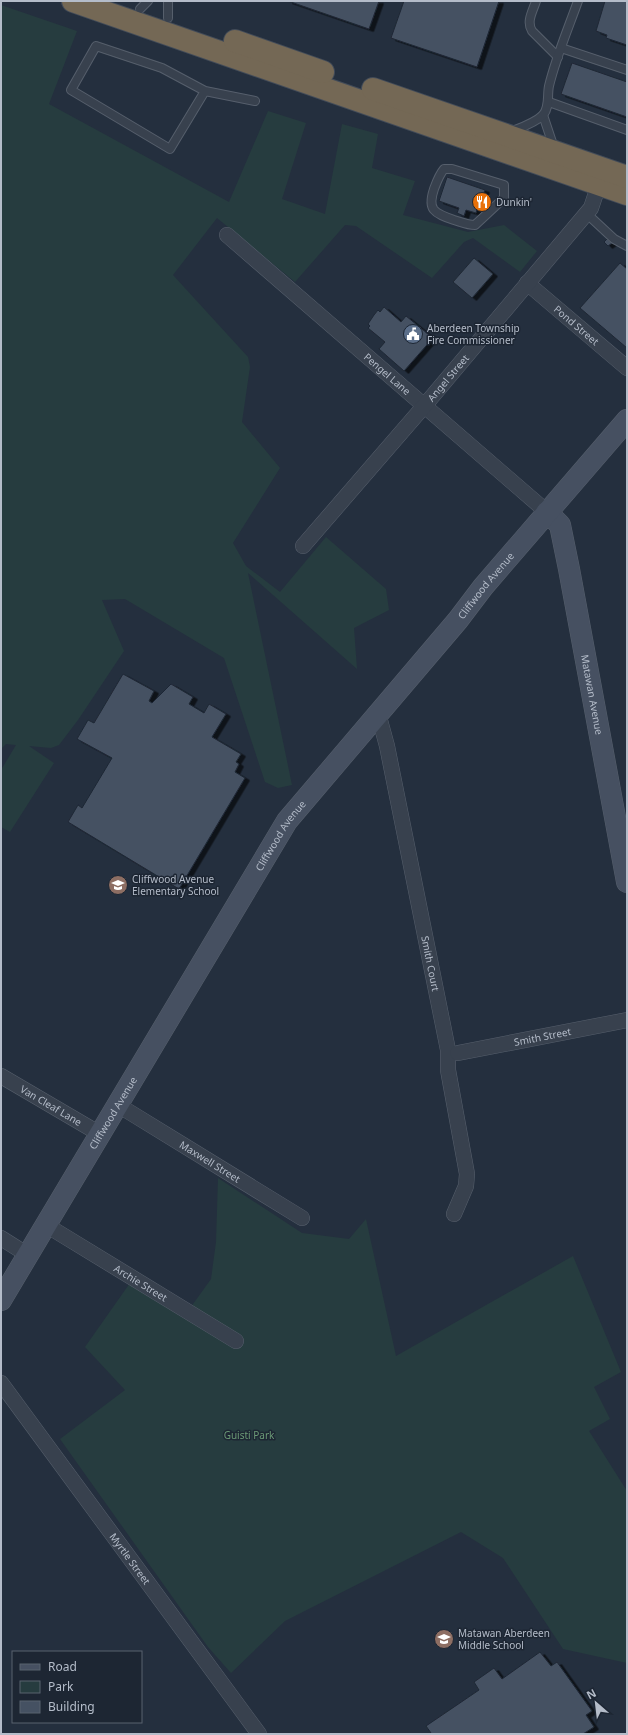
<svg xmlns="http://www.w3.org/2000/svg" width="628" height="1735" font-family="'Noto Sans',sans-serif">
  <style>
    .green { fill: #263c3f }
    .building { fill: #455162; stroke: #1f2835; filter: url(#shadow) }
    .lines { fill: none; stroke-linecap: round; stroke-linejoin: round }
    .lane-casing { stroke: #565f6c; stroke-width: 10 }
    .street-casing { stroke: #565f6c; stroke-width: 16 }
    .secondary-casing { stroke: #565f6c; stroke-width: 22 }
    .highway-casing { stroke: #434c59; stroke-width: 24 }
    .lane { stroke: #38414e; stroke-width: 8 }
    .street { stroke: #38414e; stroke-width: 15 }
    .secondary { stroke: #465061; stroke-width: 21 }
    .highway { stroke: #746855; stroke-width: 22 }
    .labels { text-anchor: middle; stroke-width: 3; stroke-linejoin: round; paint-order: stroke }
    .poi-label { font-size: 10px; fill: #b4bcc9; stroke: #1d2633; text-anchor: start }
    .street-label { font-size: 10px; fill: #b4bcc9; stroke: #1d2633 }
    .park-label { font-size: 10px; fill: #6b9a76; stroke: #1d2633 }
  </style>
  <defs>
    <filter id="shadow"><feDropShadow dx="4.5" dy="2.5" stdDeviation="0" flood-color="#0009"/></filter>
  </defs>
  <rect width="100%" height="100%" fill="#242f3e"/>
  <g class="green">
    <path d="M1,5L77,31L49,104L229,202L268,111L306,123L282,199L325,214L342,124L378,134L372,168L415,181L403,215L468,232L504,225L537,251L520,272L473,238L464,242L432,278L356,226L345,225L295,282L217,218L173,275L248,357L250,367L242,422L280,468L233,543L246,566L280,592L326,537L386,589L389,610L354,628L357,669L248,573L292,785L278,788L265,782L224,658L125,599L102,600L124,651L78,720L59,745L51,748L29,746L54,763L10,832L1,827V770L16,745L6,744L1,749Z"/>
    <path d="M218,1178L302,1233L349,1239L366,1219L396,1356L573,1256L621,1372L594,1387L610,1419L589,1431L627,1491V1663L563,1649L503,1558L461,1532L285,1621L231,1673L208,1647L60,1439L125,1390L85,1347L130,1283L183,1318L211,1279L216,1242Z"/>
  </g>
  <g class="building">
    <path d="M288,1H379L369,29Z"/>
    <path d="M404,1H499L477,67L391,38Z"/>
    <path d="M605,1H627V45L606,38L607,35L596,31Z"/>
    <path d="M572,63L627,82V117L561,94Z"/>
    <path d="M447,177L485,190L482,198L486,199L483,208L478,206L476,213L466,210L464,216L457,213L459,208L439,201Z"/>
    <path d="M607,239L612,243L608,246L604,242Z"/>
    <path d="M474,258L493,274L472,298L453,282Z"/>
    <path d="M620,263L627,269V348L580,308Z"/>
    <path d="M384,307L401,322L406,316L433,338L404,371L379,349L385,342L368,328L370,326L368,324L374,315L378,310L380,312Z"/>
    <path d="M123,674L154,691L149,701L152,703L171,684L193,697L189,704L204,713L209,704L226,714L212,737L241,754L236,762L239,764L235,772L245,778L179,889L68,822L78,805L82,808L112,758L77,739L88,720L94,723Z"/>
    <path d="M540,1652L551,1666L557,1662L592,1711L586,1715L594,1727L583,1734H430L431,1733L426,1726L479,1690L474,1682L494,1668L502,1679Z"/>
  </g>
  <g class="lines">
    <defs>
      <g id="lane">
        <path d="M168,1V18"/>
        <path d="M536,1C533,11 526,21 532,31L558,57"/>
        <path d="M140,9L148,1"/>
        <path d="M561,48L627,70"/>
        <path d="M205,91L170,149L71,90L96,46L162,68L205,91L255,101"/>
        <path d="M549,102L627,130"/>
        <path d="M543,115L554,148"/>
        <path d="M510,132C520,128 535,123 543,115C550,107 547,95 549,86C556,57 568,29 578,1"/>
        <path d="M444,169H452L504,185V198L475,225C467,225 461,222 454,220C434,213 427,210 434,189C437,181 439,175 444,169Z"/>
        <path d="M586,213L614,239L627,246"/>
      </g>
      <g id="street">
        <path id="s1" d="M227,235L547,512"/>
        <path id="s2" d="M527,283L627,368"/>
        <path id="s3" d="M303,546L425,405L591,208L599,184"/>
        <path id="s4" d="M378,713L387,746L448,1050V1070L467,1174L466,1186L454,1214"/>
        <path id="s5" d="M458,1053L627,1020"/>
        <path id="s6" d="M1,1076L100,1134"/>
        <path id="s7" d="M118,1105L302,1218"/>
        <path id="s8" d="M46,1225L236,1341"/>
        <path d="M1,1238L28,1255"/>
        <path id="s9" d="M1,1383L259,1734"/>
      </g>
      <g id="secondary">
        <path id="s10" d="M547,512L560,525L569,569L627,882"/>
        <path id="s11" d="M1,1300L287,821L458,620L483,587L627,420"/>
      </g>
      <g id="highway">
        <path d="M73,1L627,194"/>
        <path d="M235,41L323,72"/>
        <path d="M373,89L627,177"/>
      </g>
    </defs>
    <use href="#lane" class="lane-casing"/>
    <use href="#street" class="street-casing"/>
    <use href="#secondary" class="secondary-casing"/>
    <use href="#highway" class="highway-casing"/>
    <use href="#lane" class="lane"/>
    <use href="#street" class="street"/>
    <use href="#secondary" class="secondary"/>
    <use href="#highway" class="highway"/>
  </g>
  <defs>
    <symbol id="restaurant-disc" viewBox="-11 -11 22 22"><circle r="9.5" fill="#e8710a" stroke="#1d2633"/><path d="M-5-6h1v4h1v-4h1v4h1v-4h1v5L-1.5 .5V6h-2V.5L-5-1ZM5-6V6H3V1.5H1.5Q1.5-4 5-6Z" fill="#fff"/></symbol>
    <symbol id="civic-disc" viewBox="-11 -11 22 22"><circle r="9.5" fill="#5c6f8a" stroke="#1d2633"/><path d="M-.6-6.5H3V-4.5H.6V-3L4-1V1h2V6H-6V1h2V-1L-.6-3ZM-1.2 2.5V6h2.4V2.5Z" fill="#fff"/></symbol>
    <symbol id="school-disc" viewBox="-11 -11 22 22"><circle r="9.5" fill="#8d6e63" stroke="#1d2633"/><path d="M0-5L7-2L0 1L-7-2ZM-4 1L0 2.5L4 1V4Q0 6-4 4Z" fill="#fff"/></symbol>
  </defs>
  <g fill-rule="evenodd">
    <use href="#restaurant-disc" x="471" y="191" width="22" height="22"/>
    <use href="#civic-disc" x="402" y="323" width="22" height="22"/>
    <use href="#school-disc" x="107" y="874" width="22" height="22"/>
    <use href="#school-disc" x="433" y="1628" width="22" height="22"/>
  </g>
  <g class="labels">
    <g class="poi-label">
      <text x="496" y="206">Dunkin'</text>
      <text x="427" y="332">Aberdeen Township<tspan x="427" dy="12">Fire Commissioner</tspan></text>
      <text x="132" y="883">Cliffwood Avenue<tspan x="132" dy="12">Elementary School</tspan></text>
      <text x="458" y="1637">Matawan Aberdeen<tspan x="458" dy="12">Middle School</tspan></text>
    </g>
    <g class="street-label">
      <text dy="4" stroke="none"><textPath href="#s2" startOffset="65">Pond Street</textPath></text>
      <text dy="4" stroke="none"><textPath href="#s1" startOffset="212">Pengel Lane</textPath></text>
      <text dy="4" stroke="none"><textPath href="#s3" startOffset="222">Angel Street</textPath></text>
      <text dy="4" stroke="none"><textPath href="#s11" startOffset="866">Cliffwood Avenue</textPath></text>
      <text dy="4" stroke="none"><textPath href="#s10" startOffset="191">Matawan Avenue</textPath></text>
      <text dy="4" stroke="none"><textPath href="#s11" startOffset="542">Cliffwood Avenue</textPath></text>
      <text dy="4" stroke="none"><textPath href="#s4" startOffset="256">Smith Court</textPath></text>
      <text dy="4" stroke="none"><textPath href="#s5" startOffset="86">Smith Street</textPath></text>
      <text dy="4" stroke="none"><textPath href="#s6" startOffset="58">Van Cleaf Lane</textPath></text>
      <text dy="4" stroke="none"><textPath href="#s11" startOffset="218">Cliffwood Avenue</textPath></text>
      <text dy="4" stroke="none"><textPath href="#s7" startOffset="108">Maxwell Street</textPath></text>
      <text dy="4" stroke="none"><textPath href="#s8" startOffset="111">Archie Street</textPath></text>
      <text dy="4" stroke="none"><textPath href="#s9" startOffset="218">Myrtle Street</textPath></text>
    </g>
    <g class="park-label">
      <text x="249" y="1439">Guisti Park</text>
    </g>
  </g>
  <rect width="628" height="1735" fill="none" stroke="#b4bcc9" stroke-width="4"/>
  <rect x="12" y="1651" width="130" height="72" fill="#1d2633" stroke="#59626f"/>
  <rect x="20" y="1664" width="20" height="6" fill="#465061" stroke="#59626f"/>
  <text x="48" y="1671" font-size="12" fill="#b4bcc9">Road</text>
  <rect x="20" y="1681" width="20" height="12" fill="#263c3f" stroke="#59626f"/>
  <text x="48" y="1691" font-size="12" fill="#b4bcc9">Park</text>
  <rect x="20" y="1701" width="20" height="12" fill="#455162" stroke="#59626f"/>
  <text x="48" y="1711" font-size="12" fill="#b4bcc9">Building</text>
  <g transform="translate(596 1703) rotate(332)" stroke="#1d2633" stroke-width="3" paint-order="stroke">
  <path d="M0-3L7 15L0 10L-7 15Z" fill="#b4bcc9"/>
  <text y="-6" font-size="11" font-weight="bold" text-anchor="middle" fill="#b4bcc9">N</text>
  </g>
</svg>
